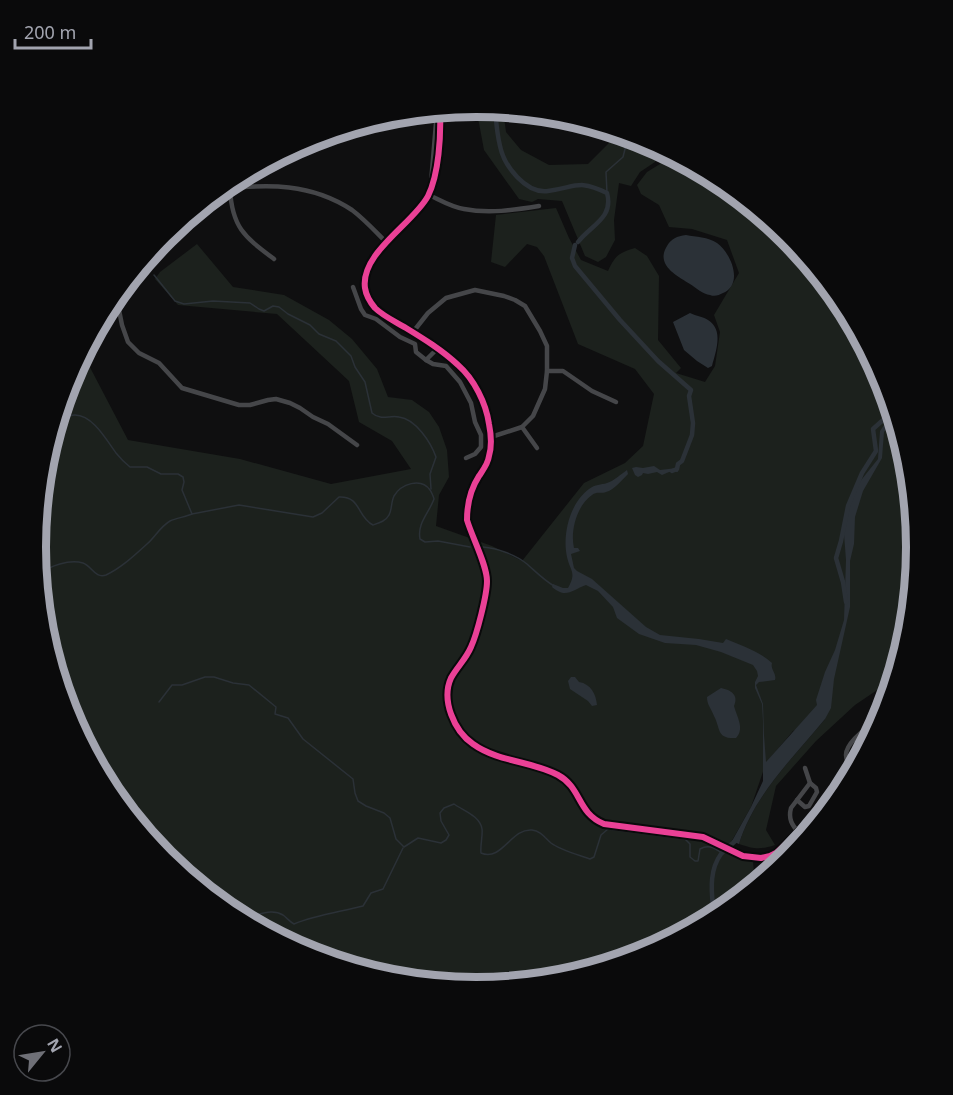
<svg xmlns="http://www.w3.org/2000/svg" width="953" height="1095" font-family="'Noto Sans',sans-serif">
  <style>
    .green { fill: #1c211d }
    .water { fill: #2b3137 }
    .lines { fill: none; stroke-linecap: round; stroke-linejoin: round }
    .stream { stroke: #2b3137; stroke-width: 1.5 }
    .river { stroke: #2b3137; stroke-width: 4.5 }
    .minor { stroke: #454649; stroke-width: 4.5 }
    .cycleway-casing { stroke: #0a0a0b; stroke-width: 10 }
    .cycleway { stroke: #ea4096; stroke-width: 6 }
    .rim { fill: none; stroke: #a2a4af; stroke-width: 8 }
  </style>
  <rect width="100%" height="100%" fill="#0f0f10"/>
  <g class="green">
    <path d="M476,107L503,110L506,132L521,150L549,165L588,164L611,141L609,129L645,141L661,149L655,162L640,172L631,186L619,183L614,220L615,240L606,257L598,262L585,256L562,201L538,199L532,202L519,199L484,150Z"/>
    <path d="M667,152L722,181L788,236L843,303L884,379L909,462L916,541L915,571L908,634L895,678L855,705L816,741L776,786L766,830L775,845C760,850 754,849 739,844C754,795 793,758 825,719L793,731L766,763L751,807L726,851L753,861L755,886L721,914L645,955L562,980L476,988L390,979L308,954L231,914L165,859L110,792L69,716L44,633L36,548L45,461L70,379L83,354L128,440L240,459L331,484L411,469L392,441L359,422L349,381L277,314L178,305L155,279L160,272L197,244L233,287L284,295L329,320L352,339L377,369L388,397L412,400L429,412L439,427L447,450L449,477L439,495L436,526L492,546L522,561L584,483L625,463L643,446L654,394L635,369L578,344L544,256L537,247L527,244L505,267L491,262L496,215L556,208L569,238L581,260L608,271C615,256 618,253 635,248L647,256L659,276L658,340L681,368L676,373L705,382L715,366L720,332L714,315L739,273L727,240L692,229L669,227L659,205L641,194L637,185L647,172L660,164Z"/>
  </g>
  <g class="water">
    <path d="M686,235C696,237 708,237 717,243C731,253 744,284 723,293C719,295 715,297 710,295C703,294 696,288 690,284C677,276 655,265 667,246C671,239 677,236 686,235Z"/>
    <path d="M690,313C696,316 704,317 708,320C724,330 716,351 712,366L708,368L697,361L684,350L673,322Z"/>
    <path d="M894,414L896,419L884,432L882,458L863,491L855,517L854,544L850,561V607L834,679L831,708L825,719C793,758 754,795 739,844L732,841L751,807L763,781V722L762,704L755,688V682L758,676L757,671L753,665L721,652L696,645L665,643L639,634L617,618L613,607L598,591L586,585C572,590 566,599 552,587L553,584L563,588H568C577,572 570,571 567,557C562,534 570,503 589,489C595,484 601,485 607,483C614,481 621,474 627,470L628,474C622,480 614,490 606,492C600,494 597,491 592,495C577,505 570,531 574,548H578L580,551L571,554L574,568L577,571L592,579L646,627L660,635L699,639L723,643L726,639C742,646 759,651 772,663C770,669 777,674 775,680L759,682L756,685L763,704L764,735L766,762L817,705L816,700L825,672L835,650L844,620L846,560L844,534L847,509L858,484L878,459L880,431L886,422Z"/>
    <path d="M654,466L660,470L677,468L678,472H669L662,475L657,472L648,474L643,473L642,475L638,477L635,475L632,468L636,467L643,468Z"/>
    <path d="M571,677H575L579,682C591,684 596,694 597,705L592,706L588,701L570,689L568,681Z"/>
    <path d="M721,688C731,690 739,695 734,706C737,717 745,729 736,738C716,739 721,729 714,716C711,708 707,705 707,697Z"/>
  </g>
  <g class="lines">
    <g class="stream">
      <path d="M607,193L606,172L623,157L628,137L627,135"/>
      <path d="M154,275L175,301L184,304L213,301L250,303L259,309L264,311L273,306L279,307L288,314L310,325L319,334L336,341L351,356L355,367L365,382L372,413C381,421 389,415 399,417C416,419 431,443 436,457L430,474L431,489"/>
      <path d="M57,421C62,419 68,415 75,415C93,415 107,441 116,453C120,458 125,463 130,467H147L161,474H178L183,477L184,482L182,490L192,514L239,505L313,517L322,513L339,497C361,496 357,517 373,525C379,523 386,521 389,515C392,510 391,502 394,496C401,484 421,477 430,490C431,491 434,498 434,499C429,513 417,523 420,539L425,542L438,541L470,547"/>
      <path d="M483,547C497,548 516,555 527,564C536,572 544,580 554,586"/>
      <path d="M39,574C50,566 69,559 83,563C92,566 95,579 106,575C121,568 135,555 147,544C155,537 160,527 170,521C176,518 185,517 192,514"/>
      <path d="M159,702L172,685H182L205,677H214L233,683L249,685L276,707L275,714L288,718L303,739L353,779L355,793L358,801L366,806L384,813L390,818L396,839L404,847L418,838L441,843L446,840L449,835L441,821L440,813L444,808L454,804C464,811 480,816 482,829C483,835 480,846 481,853C502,862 511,828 532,830C541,831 545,838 551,843C560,850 579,855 590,859L594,857L601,835L608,829L685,839L690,844V857L695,861H698L700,849C709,844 714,848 722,853"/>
      <path d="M235,916C251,921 268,906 283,915C287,918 290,922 294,924C316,915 340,912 363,906L371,893L383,889L403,848"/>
    </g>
    <g class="river">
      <path d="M495,109C496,121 497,134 500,146C504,166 526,194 548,191C577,187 578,179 607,193C614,218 591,225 578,242"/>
      <path d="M575,245L572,258L575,266L620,320L658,361L691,390L689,396L693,423L692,435L682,461L678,464L677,469L672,471"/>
      <path d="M846,602L843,582L836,558L841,541L848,506L862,473L876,451L873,429L893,411"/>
      <path d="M722,913L713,906C711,888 710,869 721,854C726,848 733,844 738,838"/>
    </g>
    <g class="minor">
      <path d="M440,111C441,135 439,174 428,196C414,223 360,253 365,288C366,295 370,302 375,308C383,316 396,322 406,328C424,339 442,350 458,365C474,379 486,403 489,424C491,434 492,446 489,456C488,464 483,470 479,476C470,490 467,504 467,520C472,537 487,565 487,581C487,595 477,634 471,647C466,659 457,667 451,678C441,700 454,731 473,744C498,762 532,761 558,775C582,788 577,813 604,824L703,837L743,856L761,858L770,856L776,853C792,840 806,821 825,814"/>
      <path d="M568,117L569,120"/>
      <path d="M431,183L437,111"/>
      <path d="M222,189C268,184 311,183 352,210C364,219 375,231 386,242"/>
      <path d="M230,189C232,228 245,237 274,259"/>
      <path d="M429,195C440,200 451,207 464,209C489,214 514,210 539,206"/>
      <path d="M353,287L361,309L365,315L376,319L400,337L415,344L416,352L426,360"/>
      <path d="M116,295L122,325L128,342L139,353L159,363L182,388L239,405H250L268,400L276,399L290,403L300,408L313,417L328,424L357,445"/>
      <path d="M413,332L428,313L446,298L475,290L504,296L515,300L525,306L540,331L547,346V371L545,389L533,416L522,427L491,437"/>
      <path d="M437,349L426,360L433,364L446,366L460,382L471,403L475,422L481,435V447L475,454L466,458"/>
      <path d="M547,371H563L592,391L616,402"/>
      <path d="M522,427L537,448"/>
      <path d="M805,768L810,783"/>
      <path d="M853,774C850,768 846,761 846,755C846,741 873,723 884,716"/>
      <path d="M797,800L805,807L809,806L817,792L816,788L810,783"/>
      <path d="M799,833C792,825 788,819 791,808L810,783"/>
      <path d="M770,856L773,872"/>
    </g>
    <defs>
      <path id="cycleway" d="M440,111C441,135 439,174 428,196C414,223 360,253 365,288C366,295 370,302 375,308C383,316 396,322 406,328C424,339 442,350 458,365C474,379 486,403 489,424C491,434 492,446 489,456C488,464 483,470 479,476C470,490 467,504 467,520C472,537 487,565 487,581C487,595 477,634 471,647C466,659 457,667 451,678C441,700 454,731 473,744C498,762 532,761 558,775C582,788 577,813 604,824L703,837L743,856L761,858L770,856L776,853C792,840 806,821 825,814"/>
    </defs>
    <use href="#cycleway" class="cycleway-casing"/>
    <use href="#cycleway" class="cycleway"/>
  </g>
  <path d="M0 0H953V1095H0ZM46 547a430 430 0 1 1 860 0a430 430 0 1 1-860 0Z" fill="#0a0a0b" fill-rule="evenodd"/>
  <path class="rim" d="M46 547a430 430 0 1 1 860 0a430 430 0 1 1-860 0Z"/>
  <g transform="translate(42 1053) rotate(60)"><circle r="28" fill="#0a0a0b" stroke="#47484d" stroke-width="1.5"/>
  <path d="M0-4.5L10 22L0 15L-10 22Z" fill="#6f7077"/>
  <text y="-9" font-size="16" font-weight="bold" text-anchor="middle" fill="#a2a4af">N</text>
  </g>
  <path d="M15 39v9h76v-9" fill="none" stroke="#a2a4af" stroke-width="3"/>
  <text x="24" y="39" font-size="18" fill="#a2a4af" stroke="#0a0a0b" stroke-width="4.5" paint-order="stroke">200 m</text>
</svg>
